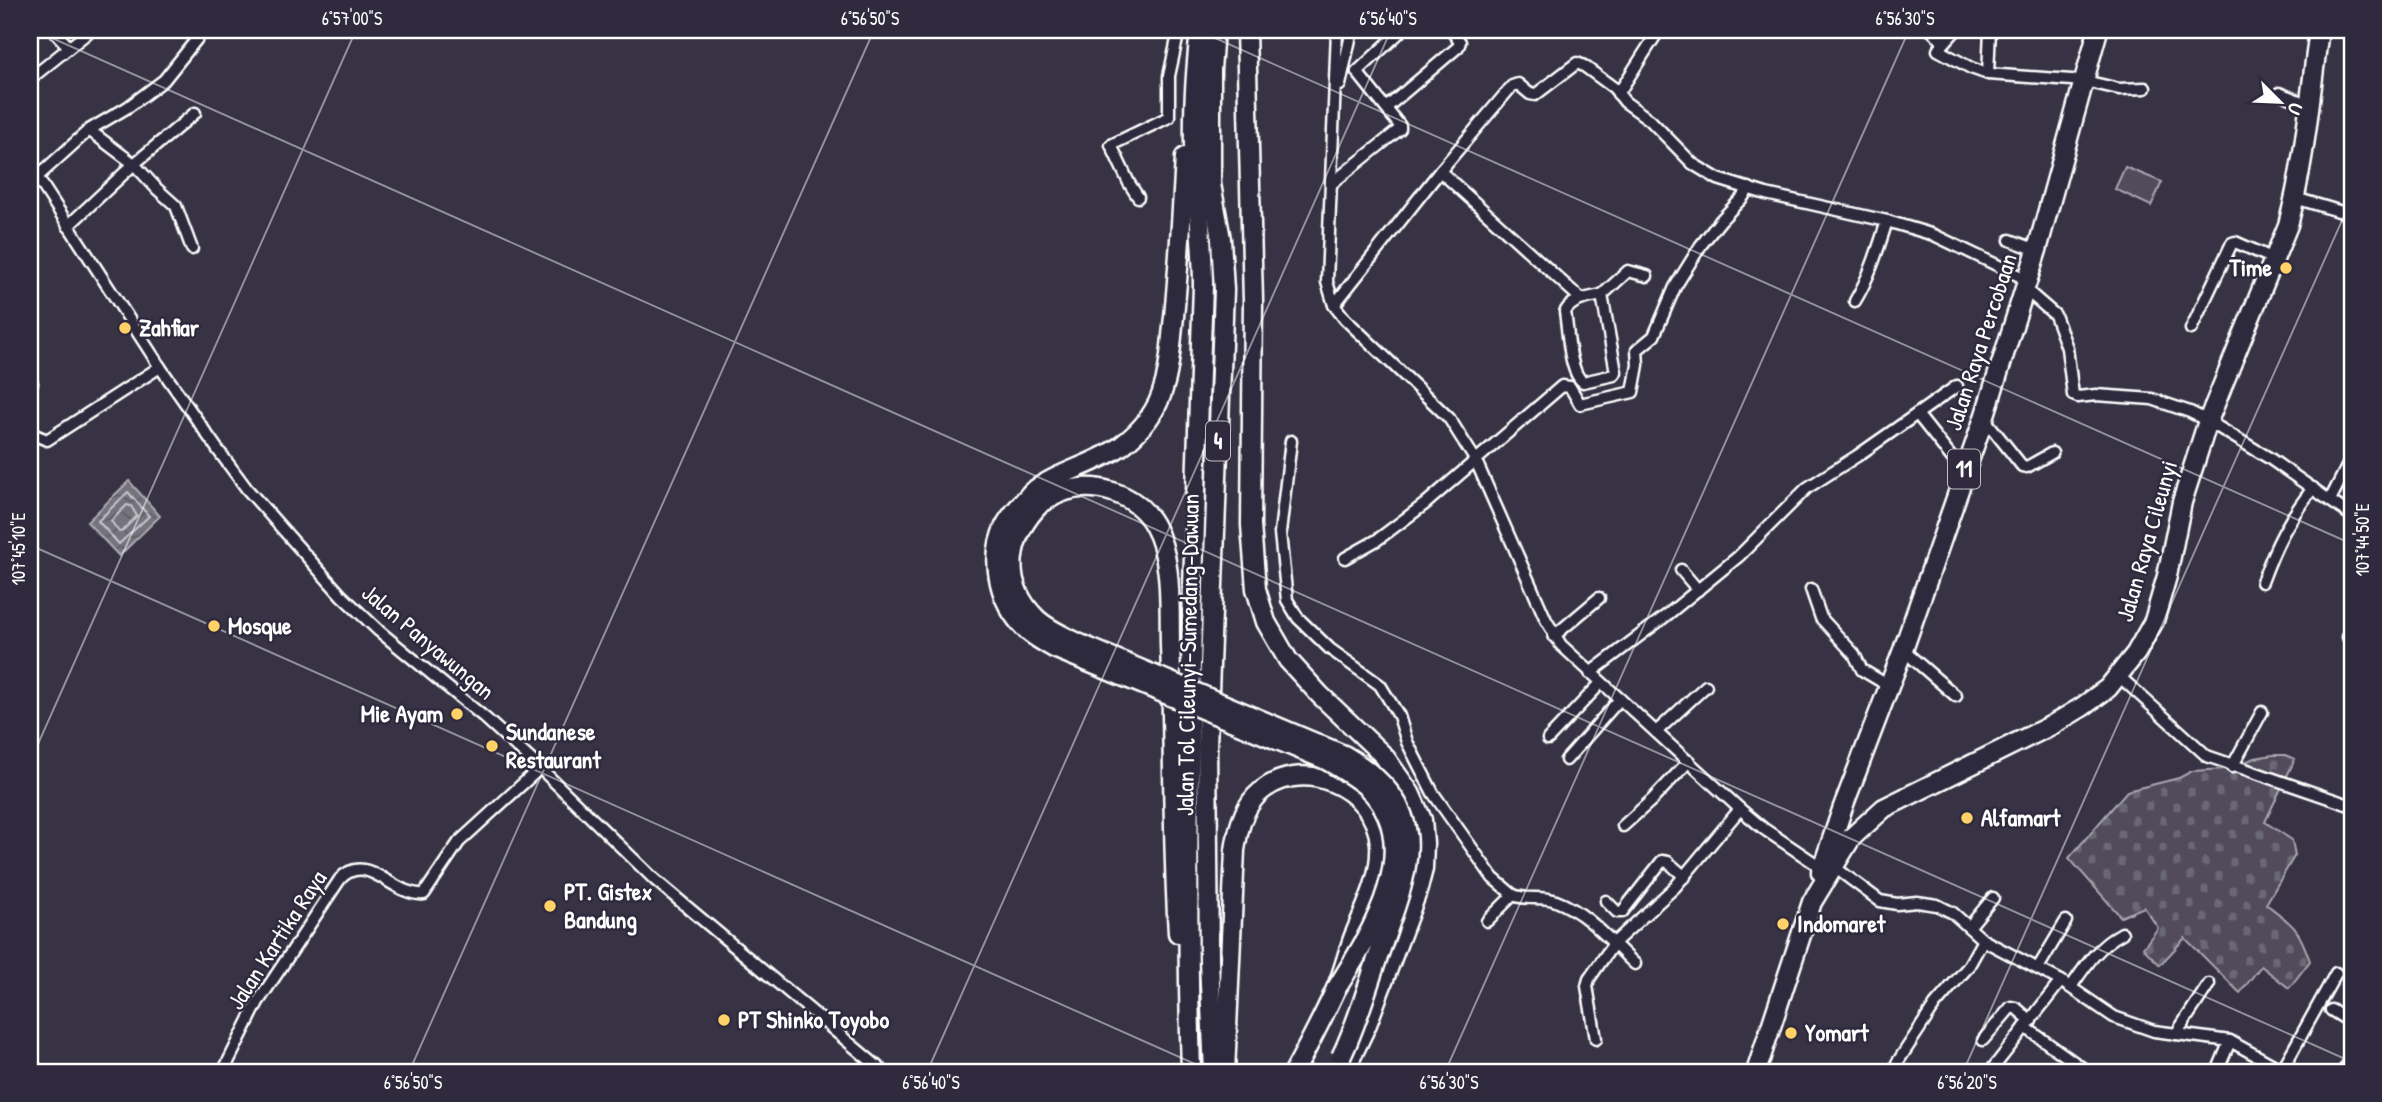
<svg xmlns="http://www.w3.org/2000/svg" width="2382" height="1102" font-family="'Patrick Hand',sans-serif">
  <style>
    .cemetery { fill: url(#cemetery-stones); stroke: #a8a6ae; stroke-width: 2 }
    .green { fill: #514c5c; stroke: #a8a6ae; stroke-width: 2 }
    .water { fill: url(#water-waves); stroke: #adabb2; stroke-width: 2 }
    .lines { fill: none; stroke-linecap: round; stroke-linejoin: round }
    .shore { stroke: #c8c7cc; stroke-width: 2 }
    .street-casing { stroke: #fff; stroke-width: 15 }
    .highway-casing { stroke: #fff; stroke-width: 23 }
    .street { stroke: #2f2a3d; stroke-width: 10 }
    .highway { stroke: #2f2a3d; stroke-width: 18 }
    .highway-bridge-casing { stroke: #fff; stroke-width: 23; stroke-linecap: butt }
    .highway-bridge { stroke: #2f2a3d; stroke-width: 18 }
    .ticks { fill: none; stroke: #fff; stroke-width: 2; stroke-opacity: 0.45 }
    .poi-dot { fill: #ffd166; stroke: #2f2a3d; stroke-width: 2.5 }
    .labels { text-anchor: middle; stroke-width: 5; stroke-linejoin: round; paint-order: stroke }
    .shield { fill: #2f2a3d; stroke: #c1bfc5; stroke-width: 2 }
    .shield-label { font-size: 23px; font-weight: bold; fill: #fff }
    .poi-label { font-size: 24px; font-weight: bold; fill: #fff; stroke: #2f2a3d; text-anchor: start }
    .street-label { font-size: 24px; fill: #fff; stroke: #2f2a3d }
    .neatline { fill: none; stroke: #fff; stroke-width: 2.5 }
    .ticks-label { font-size: 18px; text-anchor: middle; fill: #fff }
  </style>
  <defs>
    <pattern id="cemetery-stones" width="16" height="16" patternUnits="userSpaceOnUse" patternTransform="scale(1.75)"><rect width="16" height="16" fill="#514c5c"/><path d="M2 7V4a2 2 0 0 1 4 0v3zM10 15v-3a2 2 0 0 1 4 0v3z" fill="#6b6774"/></pattern>
    <pattern id="water-waves" width="16" height="10" patternUnits="userSpaceOnUse" patternTransform="scale(1.75)"><rect width="16" height="10" fill="#76737f"/><path d="M0 5q4-4 8 0t8 0" fill="none" stroke="#5f5e63"/></pattern>
  </defs>
  <rect width="100%" height="100%" fill="#373345"/>
  <filter id="ink" filterUnits="userSpaceOnUse"><feTurbulence type="fractalNoise" baseFrequency=".0143" numOctaves="2"/><feDisplacementMap in="SourceGraphic" scale="14" xChannelSelector="R" yChannelSelector="G"/><feConvolveMatrix kernelMatrix="1 2 1 2 8 2 1 2 1" color-interpolation-filters="sRGB"/></filter>
  <g filter="url(#ink)">
    <path class="cemetery" d="M2273,755H2285L2295,759L2265,822L2292,840L2295,855L2266,904C2294,925 2298,927 2310,961L2289,988L2261,966L2240,993L2185,938L2160,965L2143,948L2158,928L2144,907L2121,917L2069,858L2127,791L2179,778L2192,771L2226,769L2255,758Z"/>
    <path class="green" d="M2125,167L2162,182L2151,206L2115,189Z"/>
    <path class="water" d="M129,481L160,516L119,556L87,522Z"/>
    <g class="lines">
      <g class="shore">
        <path d="M128,492L149,516L119,544L98,521Z"/>
        <path d="M127,505L131,506L137,516L122,531L119,532L111,521Z"/>
      </g>
      <defs>
        <g id="street">
          <path d="M53,30L69,47"/>
          <path d="M1337,30L1327,282L1334,305L1345,319L1449,418L1476,461L1546,620L1561,645L1740,809L1764,829L1822,868"/>
          <path d="M1931,30L1944,42"/>
          <path d="M1956,30L1938,50L1971,68L1988,74L2085,81L2119,89L2145,88"/>
          <path d="M1988,74L1990,30"/>
          <path d="M30,79L91,30"/>
          <path d="M1340,85L1352,30"/>
          <path d="M2279,93L2309,105"/>
          <path d="M1618,94L1659,30"/>
          <path d="M1386,108L1458,47L1460,42L1451,30"/>
          <path d="M89,130L134,164L157,189L176,206L192,249"/>
          <path d="M30,166L160,367L218,450L247,489L341,595L379,631L485,718L540,768L655,880L884,1072"/>
          <path d="M1440,171L1581,299"/>
          <path d="M36,178L89,130L128,107L164,80L204,30"/>
          <path d="M1331,184L1400,129V126L1357,72L1402,30"/>
          <path d="M1138,197L1129,183L1111,145L1169,117V76L1179,30"/>
          <path d="M2295,198L2352,215"/>
          <path d="M68,226L134,164L195,113"/>
          <path d="M2010,240L2037,250"/>
          <path d="M2025,289L2055,315L2067,348L2073,395L2078,397L2096,395L2152,399L2190,412L2208,421L2269,458L2352,516"/>
          <path d="M1602,295L1616,372L1614,375L1583,382C1569,373 1568,329 1565,312C1572,299 1588,298 1602,295Z"/>
          <path d="M1602,295L1628,271L1647,276"/>
          <path d="M1855,301C1870,276 1878,249 1887,221L1934,235L2028,280"/>
          <path d="M1334,305L1440,171L1512,86L1518,84L1530,94L1535,95L1577,63L1584,66L1614,88L1625,102L1650,120L1693,164L1718,179L1766,194L1887,221"/>
          <path d="M2191,329L2232,243L2235,242L2274,259"/>
          <path d="M30,337L32,336"/>
          <path d="M30,384L32,383"/>
          <path d="M1917,414L1963,472"/>
          <path d="M1984,418L2022,466L2027,467L2052,453"/>
          <path d="M30,433L47,440L160,367"/>
          <path d="M1291,441L1280,533L1287,600L1298,618L1330,649L1380,685L1399,716L1407,742L1433,793L1493,878L1513,895"/>
          <path d="M2330,500L2352,457"/>
          <path d="M1345,558L1377,540L1425,504L1562,386L1570,387L1580,404L1633,392L1638,365L1637,350L1654,336L1675,287L1701,245L1721,220L1743,197L1749,188"/>
          <path d="M1681,570L1698,590"/>
          <path d="M2262,582C2276,544 2288,520 2313,488"/>
          <path d="M1811,589L1821,618L1854,654L1862,670L1889,686"/>
          <path d="M1554,636L1599,598"/>
          <path d="M2348,637L2352,630"/>
          <path d="M1903,650L1956,696"/>
          <path d="M1590,673L1667,615L1739,556L1807,488L1857,456L1957,386"/>
          <path d="M2119,676L2207,756L2352,806"/>
          <path d="M1656,732L1706,686"/>
          <path d="M1548,739L1601,683"/>
          <path d="M1566,760L1620,699"/>
          <path d="M2232,767L2262,712"/>
          <path d="M1623,826L1653,799L1689,761"/>
          <path d="M1833,866L1880,901L1897,904L1917,902L1937,905L1953,913L1983,940L2061,981L2114,1017L2154,1031L2230,1041L2286,1072"/>
          <path d="M1606,901L1617,912H1622L1662,861L1668,862L1685,877"/>
          <path d="M1487,921L1513,895C1527,901 1542,895 1556,901C1588,913 1611,942 1635,964"/>
          <path d="M1969,927L1993,898"/>
          <path d="M2038,968L2066,921"/>
          <path d="M2071,987C2086,965 2098,946 2122,933"/>
          <path d="M2331,1010L2352,1023"/>
          <path d="M2025,1027L2088,1072"/>
          <path d="M2176,1034L2209,984"/>
          <path d="M1596,1039L1587,986L1589,979L1614,943L1675,887L1740,809"/>
          <path d="M1983,1040L2011,1007L2016,1008L2031,1021"/>
          <path d="M1897,1063L1935,1005L1968,967L1983,940"/>
          <path d="M2282,1070L2336,973"/>
          <path d="M223,1072L258,1002L340,879C367,850 393,897 424,894L459,842L540,768"/>
          <path d="M1990,1072L2061,981"/>
          <path d="M2217,1072L2230,1041"/>
          <path d="M2343,1072L2352,1057"/>
        </g>
        <g id="highway">
          <path d="M1246,30L1253,301L1251,525L1256,589L1266,622L1288,660L1320,695L1384,756L1410,793L1422,820L1424,843L1423,869L1417,892L1367,1024L1344,1072"/>
          <path d="M1032,492C1060,471 1094,465 1121,446C1141,431 1158,410 1164,386C1171,364 1171,340 1174,317C1179,264 1182,211 1185,157"/>
          <path d="M1041,503C1048,500 1054,495 1060,493C1094,480 1136,493 1154,525C1173,559 1169,607 1170,645C1174,741 1172,837 1178,933"/>
          <path d="M1821,872L1843,807L1903,650L1984,418L2037,250L2098,30"/>
          <path d="M1191,1072C1183,810 1194,548 1203,286C1203,239 1196,192 1194,144C1193,106 1196,68 1200,30"/>
          <path d="M1214,1072L1209,961L1207,746L1224,290L1221,239L1211,184V70L1214,30"/>
          <path d="M1225,1072L1235,850C1238,831 1242,811 1256,796C1298,753 1376,786 1380,844C1382,876 1366,907 1354,936C1347,954 1343,974 1335,991C1322,1019 1308,1046 1294,1072"/>
          <path d="M1756,1072L1812,902L1851,838L1884,808L2052,725L2082,707L2108,688L2136,653L2154,621L2167,576L2182,502L2208,421L2288,225C2305,162 2310,95 2319,30"/>
        </g>
      </defs>
      <use href="#street" class="street-casing"/>
      <use href="#highway" class="highway-casing"/>
      <use href="#street" class="street"/>
      <use href="#highway" class="highway"/>
      <defs>
        <g id="highway-bridge">
          <path d="M1032,492C1022,503 1012,513 1005,526C990,557 998,597 1020,623C1029,634 1042,641 1054,648L1326,760C1340,768 1354,776 1367,787C1428,843 1371,934 1336,989"/>
          <path d="M1041,503C1008,536 1000,582 1036,618C1047,629 1064,636 1078,643L1344,755C1437,810 1409,868 1380,951C1367,987 1358,1022 1341,1057"/>
        </g>
      </defs>
      <use href="#highway-bridge" class="highway-bridge-casing"/>
      <use href="#highway-bridge" class="highway-bridge"/>
    </g>
  </g>
  <path class="ticks" d="M34,30L2352,1062M1197,30L2352,544M30,545L1213,1072M30,762L356,30M30,1063L51,1072M409,1072L874,30M927,1072L1391,30M1445,1072L1909,30M1963,1072L2352,198"/>
  <g class="poi-dot">
    <circle cx="2286" cy="268" r="7"/>
    <circle cx="125" cy="328" r="7"/>
    <circle cx="214" cy="626" r="7"/>
    <circle cx="457" cy="714" r="7"/>
    <circle cx="492" cy="746" r="7"/>
    <circle cx="1967" cy="818" r="7"/>
    <circle cx="550" cy="906" r="7"/>
    <circle cx="1783" cy="924" r="7"/>
    <circle cx="724" cy="1020" r="7"/>
    <circle cx="1791" cy="1033" r="7"/>
  </g>
  <g class="labels">
    <g class="shield">
      <rect x="1206" y="421.5" width="24" height="39" rx="5"/>
      <rect x="1948" y="449.5" width="32" height="39" rx="5"/>
    </g>
    <g class="shield-label">
      <text x="1218" y="449">4</text>
      <text x="1964" y="477">11</text>
    </g>
    <g class="poi-label">
      <text x="2272" y="276" text-anchor="end">Time</text>
      <text x="139" y="336">Zahfiar</text>
      <text x="228" y="634">Mosque</text>
      <text x="443" y="722" text-anchor="end">Mie Ayam</text>
      <text x="506" y="740">Sundanese<tspan x="506" dy="28">Restaurant</tspan></text>
      <text x="1981" y="826">Alfamart</text>
      <text x="564" y="900">PT. Gistex<tspan x="564" dy="28">Bandung</tspan></text>
      <text x="1797" y="932">Indomaret</text>
      <text x="738" y="1028">PT Shinko Toyobo</text>
      <text x="1805" y="1041">Yomart</text>
    </g>
    <g class="street-label">
      <text transform="translate(1981 342) rotate(-72)" y="8">Jalan Raya Percobaan</text>
      <text transform="translate(2147 541) rotate(-74)" y="8">Jalan Raya Cileunyi</text>
      <text transform="translate(428 642) rotate(40)" y="8">Jalan Panyawungan</text>
      <text transform="translate(1188 655) rotate(-89)" y="8">Jalan Tol Cileunyi–Sumedang–Dawuan</text>
      <text transform="translate(277 940) rotate(-57)" y="8">Jalan Kartika Raya</text>
    </g>
  </g>
  <rect width="2382" height="1102" fill="none" stroke="#2f2a3d" stroke-width="77"/>
  <g transform="translate(2280 102) rotate(114)" stroke="#2f2a3d" stroke-width="5" paint-order="stroke">
  <path d="M0-5L12 26L0 18L-12 26Z" fill="#ffffff"/>
  <text y="-10" font-size="19" font-weight="bold" text-anchor="middle" fill="#ffffff">U</text>
  </g>
  <rect x="38" y="38" width="2306" height="1026" class="neatline"/>
  <g class="ticks-label">
    <text x="352" y="25">6°57'00"S</text>
    <text x="870" y="25">6°56'50"S</text>
    <text x="1388" y="25">6°56'40"S</text>
    <text x="1905" y="25">6°56'30"S</text>
    <text transform="translate(2363 540) rotate(-90)" y="6">107°44'50"E</text>
    <text transform="translate(19 549) rotate(-90)" y="6">107°45'10"E</text>
    <text x="413" y="1089">6°56'50"S</text>
    <text x="931" y="1089">6°56'40"S</text>
    <text x="1449" y="1089">6°56'30"S</text>
    <text x="1967" y="1089">6°56'20"S</text>
  </g>
</svg>
